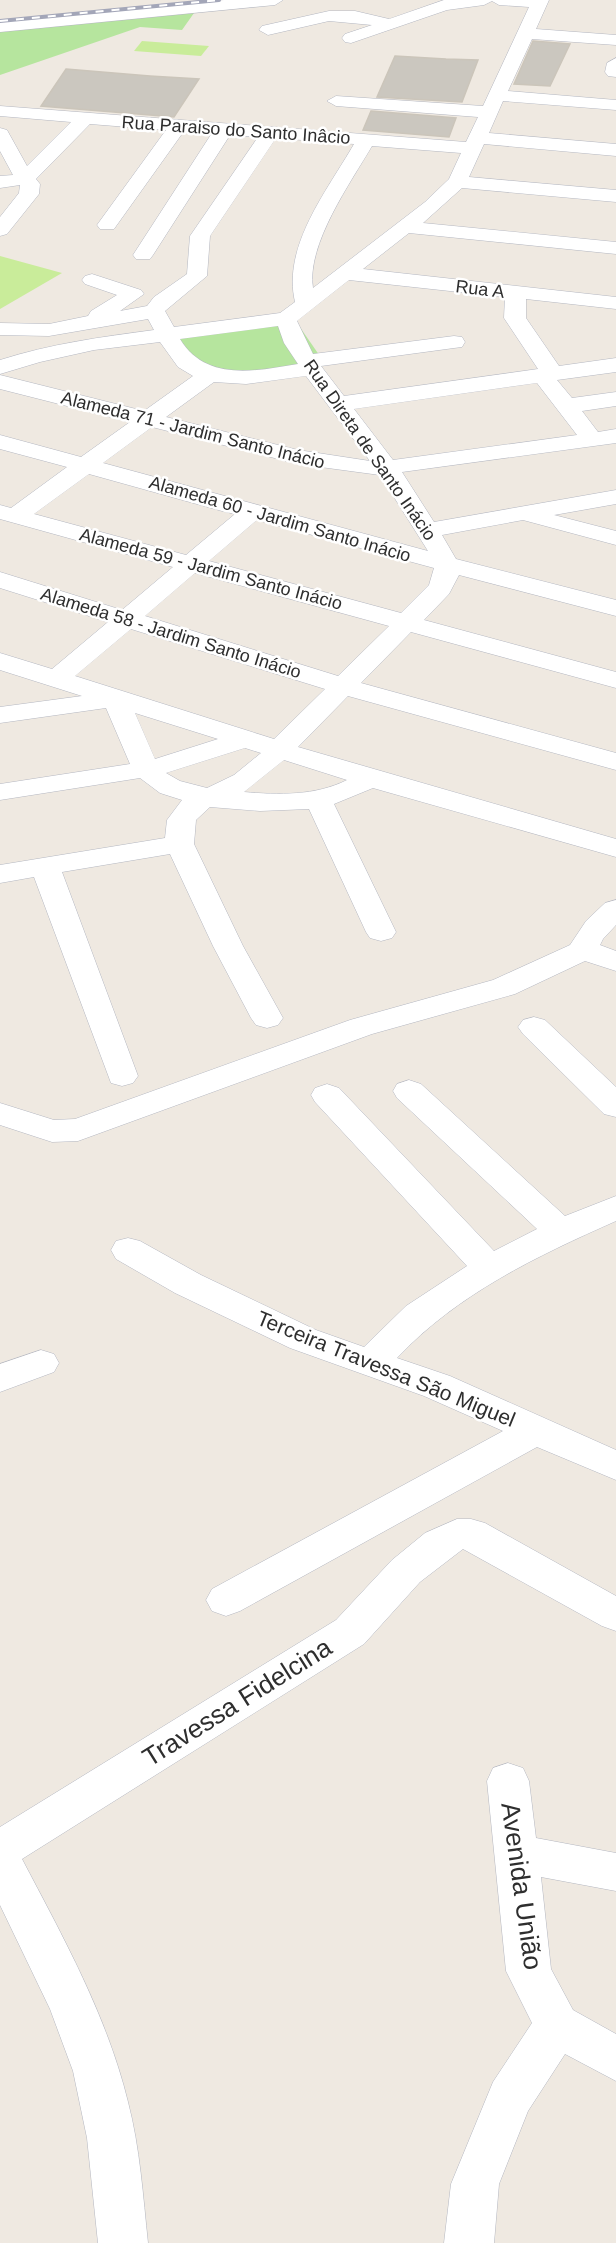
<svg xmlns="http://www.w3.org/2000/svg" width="616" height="2243" font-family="Helvetica,sans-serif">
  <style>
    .green { fill: #b6e59e }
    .pitch { fill: #c9ec9a }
    .building { fill: #cbc7bf; stroke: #cbc5ba; stroke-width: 1.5 }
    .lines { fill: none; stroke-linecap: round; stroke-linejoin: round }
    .minor-casing { stroke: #b4b7c1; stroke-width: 1 }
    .minor { fill: #fff; fill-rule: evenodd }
    .rail-casing { stroke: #a3a6b8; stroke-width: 4 }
    .rail { stroke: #fff; stroke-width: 2; stroke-dasharray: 8; stroke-linecap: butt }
    .labels { text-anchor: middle; stroke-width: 5; stroke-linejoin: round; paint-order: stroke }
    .far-street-label { font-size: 18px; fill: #2e2e2e; stroke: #fff }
    .street-label { font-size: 21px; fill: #2e2e2e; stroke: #fff }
    .near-street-label { font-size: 26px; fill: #2e2e2e; stroke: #fff }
  </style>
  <rect width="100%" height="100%" fill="#efe9e1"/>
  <g class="green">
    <path d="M194,13L182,30L140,27L0,75V32Z"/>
    <path d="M295,320L326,365L248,374L192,365L172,333Z"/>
  </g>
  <g class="pitch">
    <path d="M142,41L209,46L201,56L134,51Z"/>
    <path d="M0,256L62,273L0,309Z"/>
  </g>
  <g class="building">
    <path d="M533,41L570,44L550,86L514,84Z"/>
    <path d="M395,56L446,59L478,60L462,102L377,97Z"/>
    <path d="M66,69L150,76L199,79L174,117L41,106Z"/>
    <path d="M371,111L456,118L449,137L363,130Z"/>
  </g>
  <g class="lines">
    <defs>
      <g id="minor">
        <path d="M224,0H283L275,5L0,32V22Z"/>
        <path d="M444,0H549L536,29L616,35V45L532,39L508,91L616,100V110L503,101L489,133L616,144V156L484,144L469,177L616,190V202L462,188L423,223L616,242V254L409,233L363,269L616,297V309L526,299V318L559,366L616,358V372L557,380L572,398L616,392V406L582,411L598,432L616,429V443L402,472L434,522L616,490V504L554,515L616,531V545L523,520L442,535L456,559L616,600V616L459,575L449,594L424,620L616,672V688L411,632L361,683L616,753V770L348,696L298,747L616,839V857L373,788L334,804L396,932L392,938L381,941L370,938L366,932L309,809L260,811L210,807L196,820L194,844L243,946L283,1018L278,1025L267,1028L256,1025L251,1018L213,946L170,854L62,872L138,1076L133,1083L122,1086L111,1083L34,877L0,883V865L165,838L167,820L182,800L160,793L140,778L0,800V784L130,764L106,708L0,723V707L82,696L0,670V653L52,669L108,622L0,588V572L122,610L173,567L0,519V505L11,508L67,467L0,449V435L81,457L130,422L0,389V375L144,411L193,376L178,367L160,342L94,350L40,362L0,374V360C50,344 101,337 154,330L148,319L49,336L0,335V323L49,324L88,316L91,311L117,295L85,284L82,280L85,276L92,274L141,290L144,294L120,311L147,306L154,297L187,274L190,236L258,137L230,135L153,255L150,259H136L133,255L212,133L184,131L114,229H100L97,225L166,130L90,124L36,179L40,184L39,194L7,234L0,236V217L19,193L20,185L0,188V176L13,175L0,151V128L7,130L27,166L71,122L0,116V106L466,142L478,117L336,106L327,101L336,96L483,106L529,7L499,5L492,1L484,5L447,10L351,43L345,42L342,38L345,34L372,25L329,21L268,35L259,30L262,26L329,11H355L389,19ZM276,138L354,144C327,191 282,246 295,302L280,313L174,327L165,311L207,276L210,236ZM372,146L461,153L449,179L425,202L313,288C306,245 351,182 372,146ZM349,280L505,297L504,318L538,369L344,396L321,366L454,348L462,347L465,342L462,337L454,336L313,354L297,321ZM278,326L284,343L298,364C256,371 206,382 180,339ZM306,376L370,461L298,450L166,417L214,382L246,384ZM537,383L577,435L393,460L354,409ZM152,427L298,464L380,475L428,551L103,463ZM89,474L222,511L235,514L186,555L34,514ZM257,520L434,568L429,585L401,613L209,561ZM195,573L389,626L338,676L145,616ZM131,629L325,689L274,739L75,676ZM135,713L218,739L155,759ZM245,748L261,753L234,775L207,788L180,781L166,773ZM284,760L347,780C315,796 279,795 244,792Z"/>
        <path d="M616,58V77L608,76L605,72L607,63Z"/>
        <path d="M616,900V925L603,939L600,945L616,951V971L585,961L515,994L372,1034L78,1141L52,1142L0,1125V1103L54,1120L75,1119L350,1020L493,980L570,945L586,921L605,903Z"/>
        <path d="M534,1017L545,1020L616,1087V1117L604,1114L523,1034L518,1027L523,1020Z"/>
        <path d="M409,1080L421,1084L565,1216L616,1196V1221C537,1256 457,1294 397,1358L450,1376L616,1450V1480L537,1447L240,1611L226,1616L212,1611L206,1600L212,1589L503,1431L424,1396L290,1348L175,1293L116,1259L111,1250L116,1241L128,1238L140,1241L201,1275L316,1330L364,1347L406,1306L467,1266L315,1102L311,1095L315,1088L327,1084L339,1088L494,1251L537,1229L397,1098L393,1091L397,1084Z"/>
        <path d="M41,1350L54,1354L59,1363L54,1372L0,1392V1364Z"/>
        <path d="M457,1519H471L485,1523L616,1596V1631L602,1626L463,1549L420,1582L364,1644L22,1859C63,1937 107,2016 128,2102C140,2148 143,2196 148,2243H98L87,2138L73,2071L50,2009L0,1905V1827L336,1620L392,1560L425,1533Z"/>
        <path d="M508,1763L523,1768L529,1781L536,1838L616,1853V1891L541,1877L551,1969L573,2010L616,2034V2081L565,2054L528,2111L499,2184L494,2243H444L451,2184L493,2082L532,2023L506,1971L487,1781L493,1768Z"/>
      </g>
    </defs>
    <use href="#minor" class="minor-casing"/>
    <use href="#minor" class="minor"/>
    <defs>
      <path id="rail" d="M0,21L219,0"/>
    </defs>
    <use href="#rail" class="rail-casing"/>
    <use href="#rail" class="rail"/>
  </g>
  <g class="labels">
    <g class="far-street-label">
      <text transform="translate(236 130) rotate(4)" y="6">Rua Paraiso do Santo Inâcio</text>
      <text transform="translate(480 289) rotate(7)" y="6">Rua A</text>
      <text transform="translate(193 430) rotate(14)" y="6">Alameda 71 - Jardim Santo Inácio</text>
      <text transform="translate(370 450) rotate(55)" y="6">Rua Direta de Santo Inácio</text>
      <text transform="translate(280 519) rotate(16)" y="6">Alameda 60 - Jardim Santo Inácio</text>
      <text transform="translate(211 569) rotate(15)" y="6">Alameda 59 - Jardim Santo Inácio</text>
      <text transform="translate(171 633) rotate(17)" y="6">Alameda 58 - Jardim Santo Inácio</text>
    </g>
    <g class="street-label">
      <text transform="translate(386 1369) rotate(22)" y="7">Terceira Travessa São Miguel</text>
    </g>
    <g class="near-street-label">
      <text transform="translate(237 1702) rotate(-32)" y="9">Travessa Fidelcina</text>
      <text transform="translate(522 1886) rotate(82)" y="9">Avenida União</text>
    </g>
  </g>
</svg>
